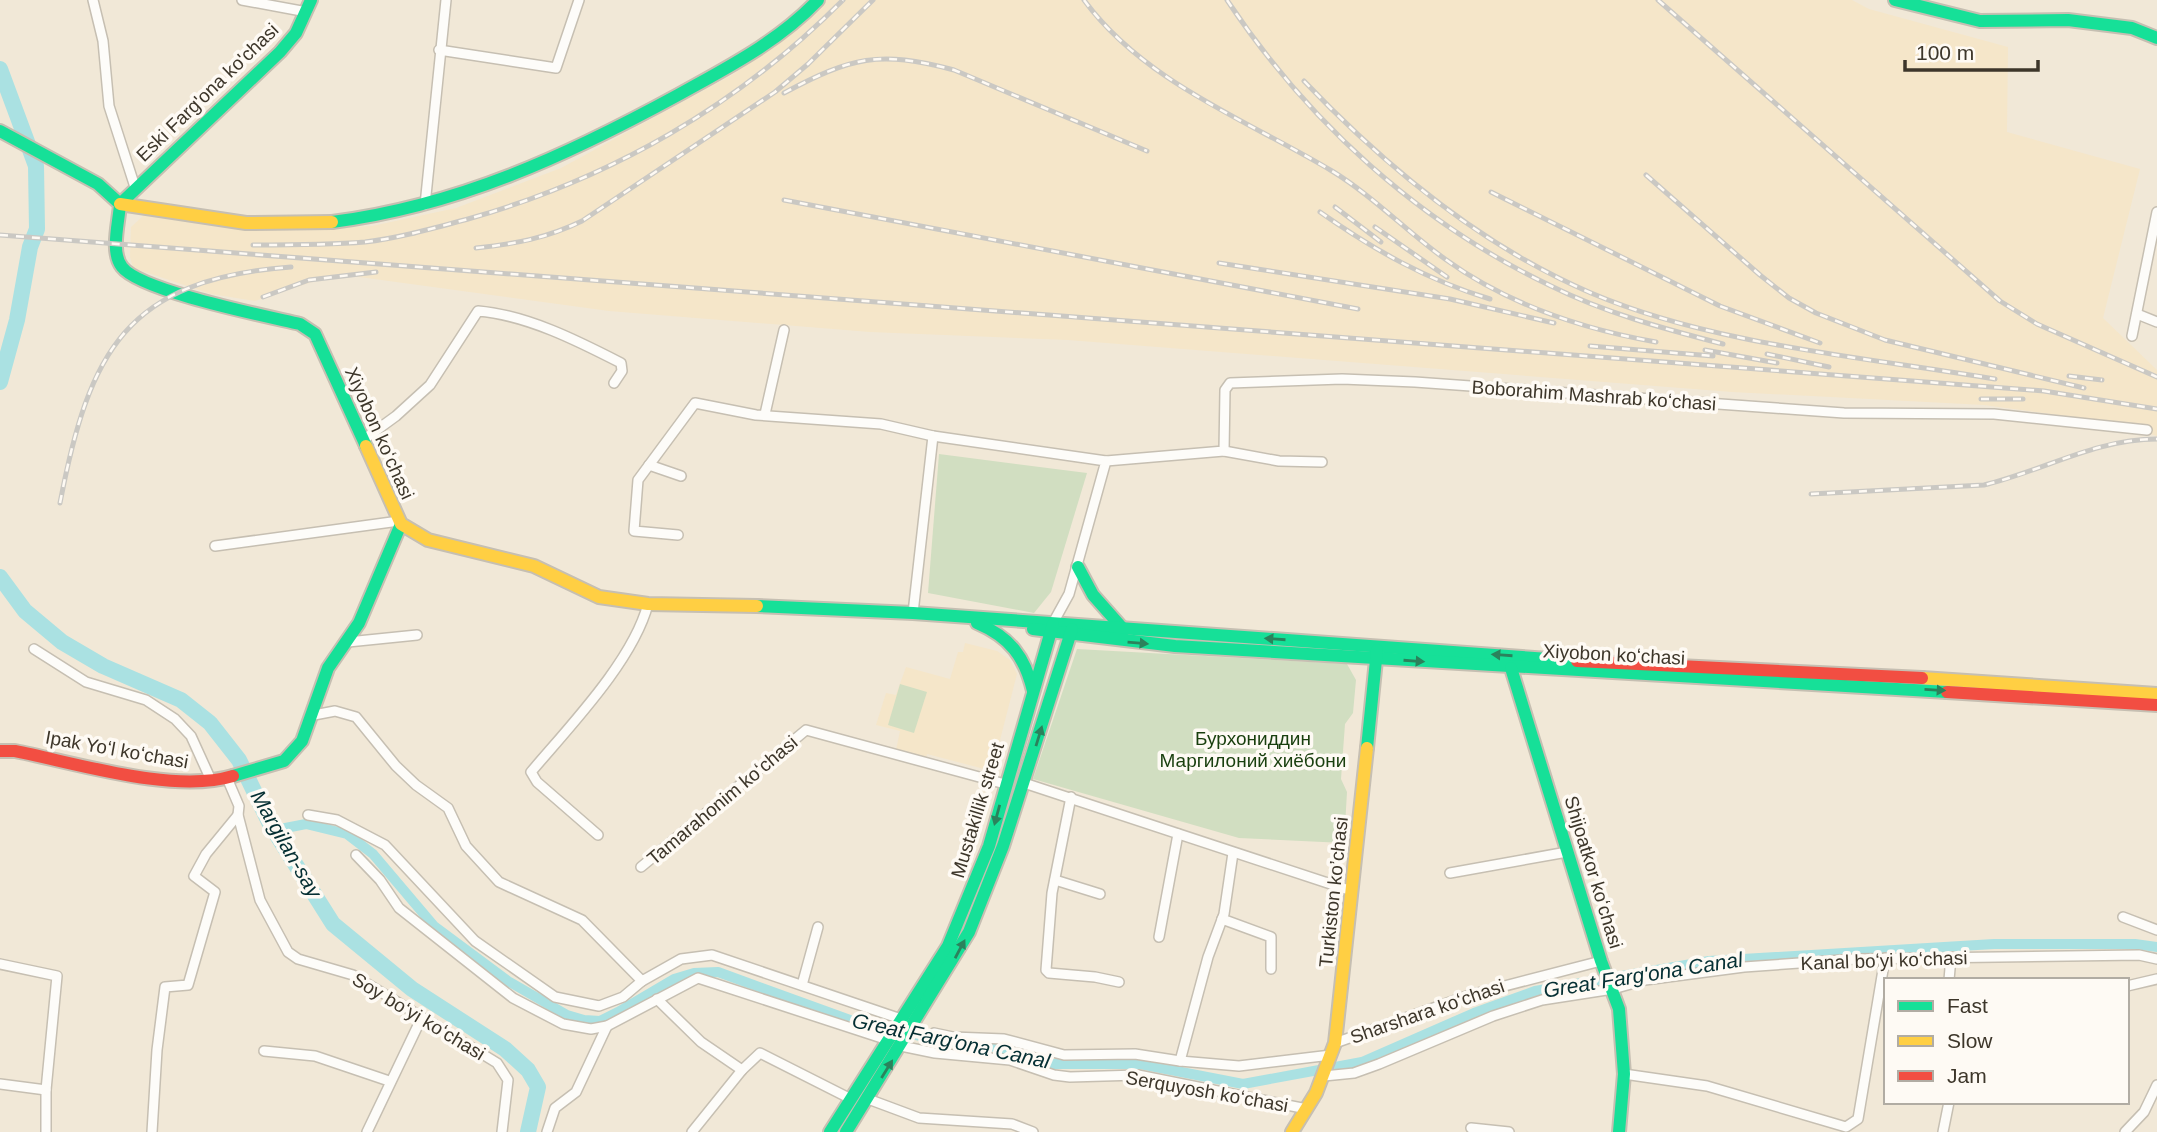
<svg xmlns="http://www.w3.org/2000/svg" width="2157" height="1132" font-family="Helvetica,sans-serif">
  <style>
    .built { fill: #f5e6c9 }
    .green { fill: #d1dec1 }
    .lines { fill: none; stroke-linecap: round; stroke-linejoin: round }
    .canal { stroke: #aae1e2; stroke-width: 10 }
    .river { stroke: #aae1e2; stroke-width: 16 }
    .street-casing { stroke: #c6bfb2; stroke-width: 12 }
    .fast-casing { stroke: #c6bfb2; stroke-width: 16 }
    .slow-casing { stroke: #c6bfb2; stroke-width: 16 }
    .jam-casing { stroke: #c6bfb2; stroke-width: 16 }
    .street { stroke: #fdfcf9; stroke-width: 9 }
    .fast { stroke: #16e098; stroke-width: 12 }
    .slow { stroke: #ffcf43; stroke-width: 12 }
    .jam { stroke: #f24e42; stroke-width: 12 }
    .rail-casing { stroke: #cac8c3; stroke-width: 5 }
    .rail { stroke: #fefaf4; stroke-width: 2.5; stroke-dasharray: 8; stroke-linecap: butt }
    .oneway { fill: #2b825c }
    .labels { text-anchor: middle; stroke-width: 7; stroke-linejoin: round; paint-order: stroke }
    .street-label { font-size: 19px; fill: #3d362a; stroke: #fefaf4 }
    .park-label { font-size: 19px; fill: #193f0e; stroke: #fefaf4 }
    .water-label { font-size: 21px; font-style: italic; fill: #052f33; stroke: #fefaf4 }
  </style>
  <rect width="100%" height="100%" fill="#f1e8d7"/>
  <g class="built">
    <path d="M826,0H1852L1869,9L2008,47L2007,132L2140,169L2103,318L2157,370V436L2110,422L1984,405L1732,392L1068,340L870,332L609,311L352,276L321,279L255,301L211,294L133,268L130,257L131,227L144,215L160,214L291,230L372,226L456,208L561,168L732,75L800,27Z"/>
    <path d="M965,643L997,651L1010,660L1017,674L992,771L927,754L926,758L896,750L900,731L876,725L886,693L896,695L906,667L950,679L958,652H963Z"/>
  </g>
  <g class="green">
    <path d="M939,454L1087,473L1051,592L1034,613L928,593Z"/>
    <path d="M1077,649L1347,664L1356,680L1353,713L1345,724L1341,779L1347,792L1344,843L1239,838L1033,779Z"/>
    <path d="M900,684L927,692L914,733L888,725Z"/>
  </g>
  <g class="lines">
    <path class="canal" d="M275,830L306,824L347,834L373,854L434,926L508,981L567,1015L584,1020L600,1021L618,1012L674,979L694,973L718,972L850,1020L937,1040L996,1047L1052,1064H1140L1243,1084L1362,1062L1474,1013L1535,991L1709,961L1994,944H2135L2157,947"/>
    <g class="river">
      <path d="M0,69L36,166L37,229L30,247L17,320L0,382"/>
      <path d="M0,577L25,611L62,642L103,666L181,700L210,723L239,760L270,824L333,924L412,989L505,1049L528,1070L538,1087L528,1132"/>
    </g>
    <defs>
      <g id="street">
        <path d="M93,0L103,41L109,106L135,187"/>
        <path d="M242,0L307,12"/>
        <path d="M439,50L556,68L579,0"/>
        <path d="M425,205L446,0"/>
        <path d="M2137,314L2157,322"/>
        <path d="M2132,336L2157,212"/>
        <path d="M765,414L784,330"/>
        <path d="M363,440L396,416L430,385L478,311C527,315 578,341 621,363L622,371L614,383"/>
        <path d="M1224,451L1279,461L1322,462"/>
        <path d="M1106,461L1224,451L1225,390L1230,383L1342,379L1415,382L1844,413L1994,414L2147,430"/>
        <path d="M649,465L681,476"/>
        <path d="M678,535L634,531L638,480L695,403L756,415L881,424L933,436L1106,461L1069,594L1053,623"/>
        <path d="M215,546L399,521"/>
        <path d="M913,613L933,436"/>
        <path d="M348,642L417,635"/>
        <path d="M34,649L86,682L146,700L175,719L191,736L211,780"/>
        <path d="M314,715L335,711L356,717L396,766L416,785L448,808L466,846L499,882L582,920L642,981L681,959L712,955L901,1019"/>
        <path d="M227,778L239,806L238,815L260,900L288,952L298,959L353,975L497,1063L508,1080L502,1132"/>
        <path d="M1024,783L1352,891"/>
        <path d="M1071,797L1052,893L1046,970L1049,973L1095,977L1119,982"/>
        <path d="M308,815L337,820L385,845L475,941L555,997L599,1006L623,997L642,981"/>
        <path d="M598,835L537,782L531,772C569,727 633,661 648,604"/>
        <path d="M1233,853L1224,914L1208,957L1180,1061L1239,1066L1331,1055"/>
        <path d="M356,855L380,880L399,908L513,998L563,1024L591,1029L607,1026L698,978L888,1040"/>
        <path d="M641,867L806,730L1005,784"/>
        <path d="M1450,873L1567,852"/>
        <path d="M1055,880L1100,894"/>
        <path d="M2123,917L2157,930"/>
        <path d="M1222,919L1271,937V969"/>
        <path d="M1159,937L1178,834"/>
        <path d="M0,964L57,976L46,1090V1132"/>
        <path d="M1949,980L1951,957"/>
        <path d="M802,985L818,927"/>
        <path d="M2127,986L2157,979"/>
        <path d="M657,999L701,1042L742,1070"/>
        <path d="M934,1033L953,1037L1004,1039L1064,1055L1135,1054L1180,1061"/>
        <path d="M1335,1043L1470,995L1601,961"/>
        <path d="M901,1046L935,1053L1010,1060L1054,1075L1070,1077L1138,1075L1307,1109"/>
        <path d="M264,1051L315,1056L389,1081"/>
        <path d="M1624,1074L1707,1086L1846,1127L1858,1119L1885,958"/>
        <path d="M1324,1076L1354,1073L1379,1064L1493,1016L1542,1000L1613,989L1645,980L1744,967L1856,959L2139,955L2157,959"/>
        <path d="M0,1084L46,1090"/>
        <path d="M868,1099L919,1118L1012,1124L1033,1132"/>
        <path d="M1471,1128L1509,1132"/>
        <path d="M152,1132L157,1050L165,987L188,985L215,892L194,876L206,854L238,815"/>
        <path d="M367,1132L422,1017"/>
        <path d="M547,1132L555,1108L576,1092L607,1026"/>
        <path d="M692,1132L742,1070L760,1053L851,1099"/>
        <path d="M1943,1132L1949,1102"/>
        <path d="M2125,1132L2144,1112L2157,1085"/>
      </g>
      <g id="fast">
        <path d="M1895,0L1980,21L2068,20L2132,28L2157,38"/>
        <path d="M0,131L98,184L120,204C119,222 110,252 122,267C140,291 266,316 300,324L315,334L366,446"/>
        <path d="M120,204L280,52L296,33L311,0"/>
        <path d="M332,222C458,206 568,155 678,95C728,67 778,42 818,0"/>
        <path d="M1078,567L1093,595L1124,630"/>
        <path d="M757,606L913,613L1577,661"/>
        <path d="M977,623C1010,637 1025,657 1033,691"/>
        <path d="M1033,629L1175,646L1947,692"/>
        <path d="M1511,668L1601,961L1619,1009L1624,1074L1619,1132"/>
        <path d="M1367,748L1377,650"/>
        <path d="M233,776L284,761L302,741L328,668L359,623L401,524"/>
        <path d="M830,1132L948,946L989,846L1053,624"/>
        <path d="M846,1132L969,932L1003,846L1072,629"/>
      </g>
      <g id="slow">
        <path d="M120,204L246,223L332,222"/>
        <path d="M366,446L401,524L428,540L534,566L599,597L648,604L757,606"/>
        <path d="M1922,678L2157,694"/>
        <path d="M1292,1132L1316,1093L1335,1043L1367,748"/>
      </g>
      <g id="jam">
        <path d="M1577,661L1922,678"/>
        <path d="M1947,692L2157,705"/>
        <path d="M0,751H15C76,763 174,794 233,776"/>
      </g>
    </defs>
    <use href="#street" class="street-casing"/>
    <use href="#fast" class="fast-casing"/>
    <use href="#slow" class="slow-casing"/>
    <use href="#jam" class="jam-casing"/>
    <use href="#street" class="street"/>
    <use href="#fast" class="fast"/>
    <use href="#slow" class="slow"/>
    <use href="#jam" class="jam"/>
    <defs>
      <g id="rail">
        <path d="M1084,0C1144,82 1247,120 1332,171C1373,196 1406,231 1445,259C1507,304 1582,329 1656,342"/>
        <path d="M1227,0C1308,122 1419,223 1551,286C1605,313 1665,329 1723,344"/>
        <path d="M1658,0L2000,301L2037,324L2157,377"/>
        <path d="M1304,81C1386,167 1481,246 1591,293C1713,345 1864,357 1995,379"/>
        <path d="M784,93C852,57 878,50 954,70L1147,151"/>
        <path d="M1646,175L1760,275L1789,298L1816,313L1885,340L2084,388"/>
        <path d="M1491,192L1720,306L1820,343"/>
        <path d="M784,200L1358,309"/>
        <path d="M1335,207L1381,242"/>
        <path d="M1320,212C1374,250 1427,280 1490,299"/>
        <path d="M1375,227L1447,277"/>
        <path d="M0,235L2044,391L2157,409"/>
        <path d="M253,245C291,245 328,245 365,242C400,238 434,228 468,219C610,179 739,105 843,0"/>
        <path d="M476,248C515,244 547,238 582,221L775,92L808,64L873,0"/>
        <path d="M1219,263L1450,299L1554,323"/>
        <path d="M263,297L309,280L376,272"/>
        <path d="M1590,346L1713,356"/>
        <path d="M1705,350L1777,363"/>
        <path d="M1767,354L1829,367"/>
        <path d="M2069,376L2102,380"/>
        <path d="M1981,399H2023"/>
        <path d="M1811,494L1984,485C2043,471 2095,439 2157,439"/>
        <path d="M60,503C89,352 126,279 291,267"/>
      </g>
    </defs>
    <use href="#rail" class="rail-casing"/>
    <use href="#rail" class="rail"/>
  </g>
  <defs><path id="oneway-solid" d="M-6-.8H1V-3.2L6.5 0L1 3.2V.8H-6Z" transform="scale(1.75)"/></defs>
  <g class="oneway">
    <use href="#oneway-solid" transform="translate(1275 639) rotate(-176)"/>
    <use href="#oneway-solid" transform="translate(1138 643) rotate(5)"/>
    <use href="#oneway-solid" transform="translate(1502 655) rotate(-176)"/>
    <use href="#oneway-solid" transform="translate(1414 661) rotate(4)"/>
    <use href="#oneway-solid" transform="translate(1935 690) rotate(3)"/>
    <use href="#oneway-solid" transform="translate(1039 736) rotate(-73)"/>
    <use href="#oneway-solid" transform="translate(997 815) rotate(105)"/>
    <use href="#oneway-solid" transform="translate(960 949) rotate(-62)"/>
    <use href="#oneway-solid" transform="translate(887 1069) rotate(-58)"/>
  </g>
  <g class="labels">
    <g class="street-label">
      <text transform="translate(207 92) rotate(-44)" y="7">Eski Farg'ona ko'chasi</text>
      <text transform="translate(1594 395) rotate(4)" y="7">Boborahim Mashrab koʻchasi</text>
      <text transform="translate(380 433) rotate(66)" y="7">Xiyobon koʻchasi</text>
      <text transform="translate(1614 654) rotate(3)" y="7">Xiyobon koʻchasi</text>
      <text transform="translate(117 749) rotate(10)" y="7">Ipak Yoʻl koʻchasi</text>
      <text transform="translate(722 800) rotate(-40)" y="7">Tamarahonim koʻchasi</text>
      <text transform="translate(977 810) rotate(-73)" y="7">Mustakillik street</text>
      <text transform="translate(1594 872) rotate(73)" y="7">Shijoatkor koʻchasi</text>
      <text transform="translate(1333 892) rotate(-84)" y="7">Turkiston ko’chasi</text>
      <text transform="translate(1884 960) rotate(-2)" y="7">Kanal boʻyi koʻchasi</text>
      <text transform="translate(1427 1011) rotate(-19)" y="7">Sharshara koʻchasi</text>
      <text transform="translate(419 1016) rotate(31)" y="7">Soy boʻyi koʻchasi</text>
      <text transform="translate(1207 1091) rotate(10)" y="7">Serquyosh koʻchasi</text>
    </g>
    <g class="park-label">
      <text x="1253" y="745">Бурхониддин<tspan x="1253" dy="22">Маргилоний хиёбони</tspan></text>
    </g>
    <g class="water-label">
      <text transform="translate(286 844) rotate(60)" y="7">Margilan-say</text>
      <text transform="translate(1643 975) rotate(-9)" y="7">Great Farg'ona Canal</text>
      <text transform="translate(951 1041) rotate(12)" y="7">Great Farg'ona Canal</text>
    </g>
  </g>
  <rect x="1884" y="978" width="245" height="126" fill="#fefaf4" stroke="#b1aca3" stroke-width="2"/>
  <rect x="1898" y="1001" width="35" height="10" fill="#16e098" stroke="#b1aca3" stroke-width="2"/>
  <text x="1947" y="1013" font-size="21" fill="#3d362a">Fast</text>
  <rect x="1898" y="1036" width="35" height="10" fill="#ffcf43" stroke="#b1aca3" stroke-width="2"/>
  <text x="1947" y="1048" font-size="21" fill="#3d362a">Slow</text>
  <rect x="1898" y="1071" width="35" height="10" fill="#f24e42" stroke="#b1aca3" stroke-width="2"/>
  <text x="1947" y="1083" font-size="21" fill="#3d362a">Jam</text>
  <path d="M1905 60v10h133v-10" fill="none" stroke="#3d362a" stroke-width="3.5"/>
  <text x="1916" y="60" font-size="21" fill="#3d362a" stroke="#fefaf4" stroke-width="5" paint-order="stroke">100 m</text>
</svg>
